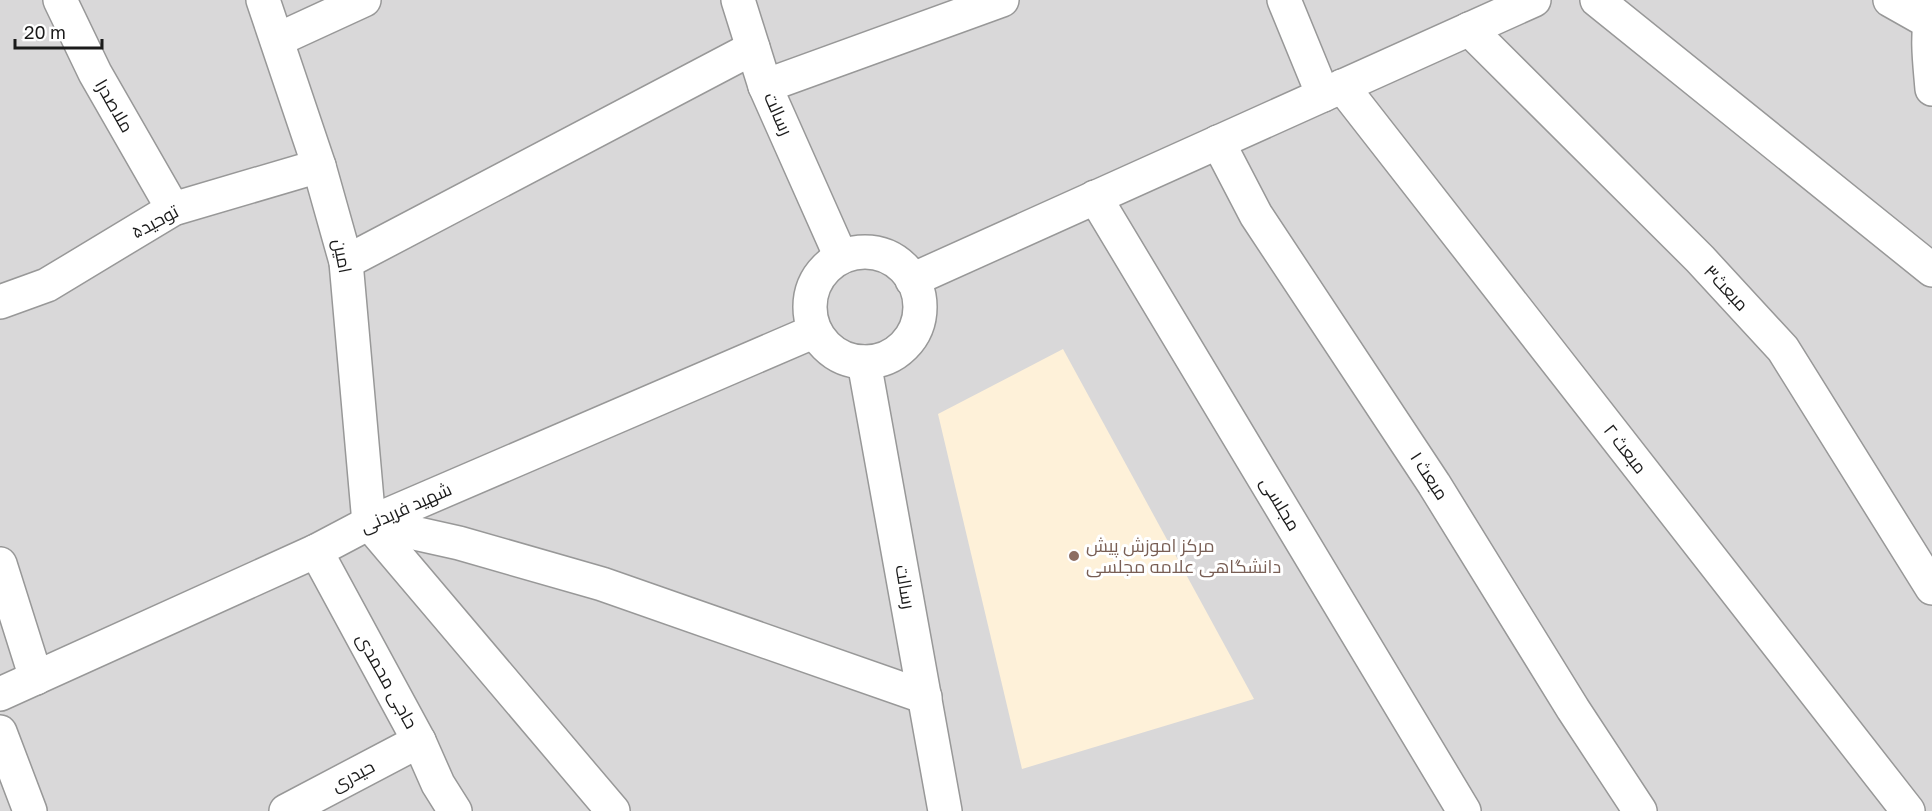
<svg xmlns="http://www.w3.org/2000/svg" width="1932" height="811" font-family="'Golos Text',Cairo,sans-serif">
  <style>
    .residential { fill: #d9d8d9 }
    .education { fill: #fef1d9 }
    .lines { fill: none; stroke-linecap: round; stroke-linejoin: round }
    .minor-casing { stroke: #989898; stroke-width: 36 }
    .minor { stroke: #fff; stroke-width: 33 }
    .education-dot { fill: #8d6e63; stroke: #fff; stroke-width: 2 }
    .labels { text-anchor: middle; stroke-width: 6; stroke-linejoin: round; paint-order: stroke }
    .street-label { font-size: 18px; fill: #1b1b1b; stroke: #fff }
    .education-label { font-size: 18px; fill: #785e54; stroke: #fff; text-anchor: start }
  </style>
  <rect width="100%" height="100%" fill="#ede5e1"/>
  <rect class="residential" x="0" y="0" width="1932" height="811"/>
  <path class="education" d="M1063,349L1254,699L1022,769L938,414Z"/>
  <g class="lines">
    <defs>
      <g id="minor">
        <path d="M60,0L95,73L173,209"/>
        <path d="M263,0L319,166L346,262L369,523"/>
        <path d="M738,0L765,86L841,257"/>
        <path d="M1284,0L1323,95"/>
        <path d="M1597,0L1932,270"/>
        <path d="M1890,0L1929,22"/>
        <path d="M1932,12C1926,37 1930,64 1932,89"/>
        <path d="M1469,29L1700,259L1783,349L1932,588"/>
        <path d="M277,40L364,0"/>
        <path d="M765,86L1002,0"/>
        <path d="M1342,86L1908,811"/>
        <path d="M1218,142L1256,215L1434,484L1573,709L1640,811"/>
        <path d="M1095,197L1464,811"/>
        <circle cx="865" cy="307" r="55"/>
        <path d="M346,262L753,48"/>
        <path d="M912,280L1534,0"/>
        <path d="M0,302L47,285L173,209L319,166"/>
        <path d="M864,362L945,811"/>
        <path d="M369,523L459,543L602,584L925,697"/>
        <path d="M369,523L613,811"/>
        <path d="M316,551L419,741L438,784L455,811"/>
        <path d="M0,564L36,678"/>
        <path d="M0,694L316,551L369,523L815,331"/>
        <path d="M0,732L30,811"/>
        <path d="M286,811L419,741"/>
      </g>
    </defs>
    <use href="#minor" class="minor-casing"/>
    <use href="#minor" class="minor"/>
  </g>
  <circle class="education-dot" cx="1074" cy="556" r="6"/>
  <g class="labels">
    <g class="street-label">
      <text transform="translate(114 106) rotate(60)" y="6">ملاصدرا</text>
      <text transform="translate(778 114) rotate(66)" y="6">رسالت</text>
      <text transform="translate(155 222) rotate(-28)" y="6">توحید۵</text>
      <text transform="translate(342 256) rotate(79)" y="6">امین</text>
      <text transform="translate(1726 288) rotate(47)" y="6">مبعث۳</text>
      <text transform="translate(1625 449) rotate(52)" y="6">مبعث ۲</text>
      <text transform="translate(1429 476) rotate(57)" y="6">مبعث ۱</text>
      <text transform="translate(1280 504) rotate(59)" y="6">مجلسی</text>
      <text transform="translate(406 508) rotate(-24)" y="6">شهید فریدنی</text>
      <text transform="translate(905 587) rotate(80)" y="6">رسالت</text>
      <text transform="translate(387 681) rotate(61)" y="6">حاجی محمدی</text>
      <text transform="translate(353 776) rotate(-28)" y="6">حیدری</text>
    </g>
    <g class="education-label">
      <text x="1086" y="552">مرکز اموزش پیش<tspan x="1086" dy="21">دانشگاهی علامه مجلسی</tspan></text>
    </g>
  </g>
  <path d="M15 39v9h87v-9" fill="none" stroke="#1b1b1b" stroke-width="3"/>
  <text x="24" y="39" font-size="18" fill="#1b1b1b" stroke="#ffffff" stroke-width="4.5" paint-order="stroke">20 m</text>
</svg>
